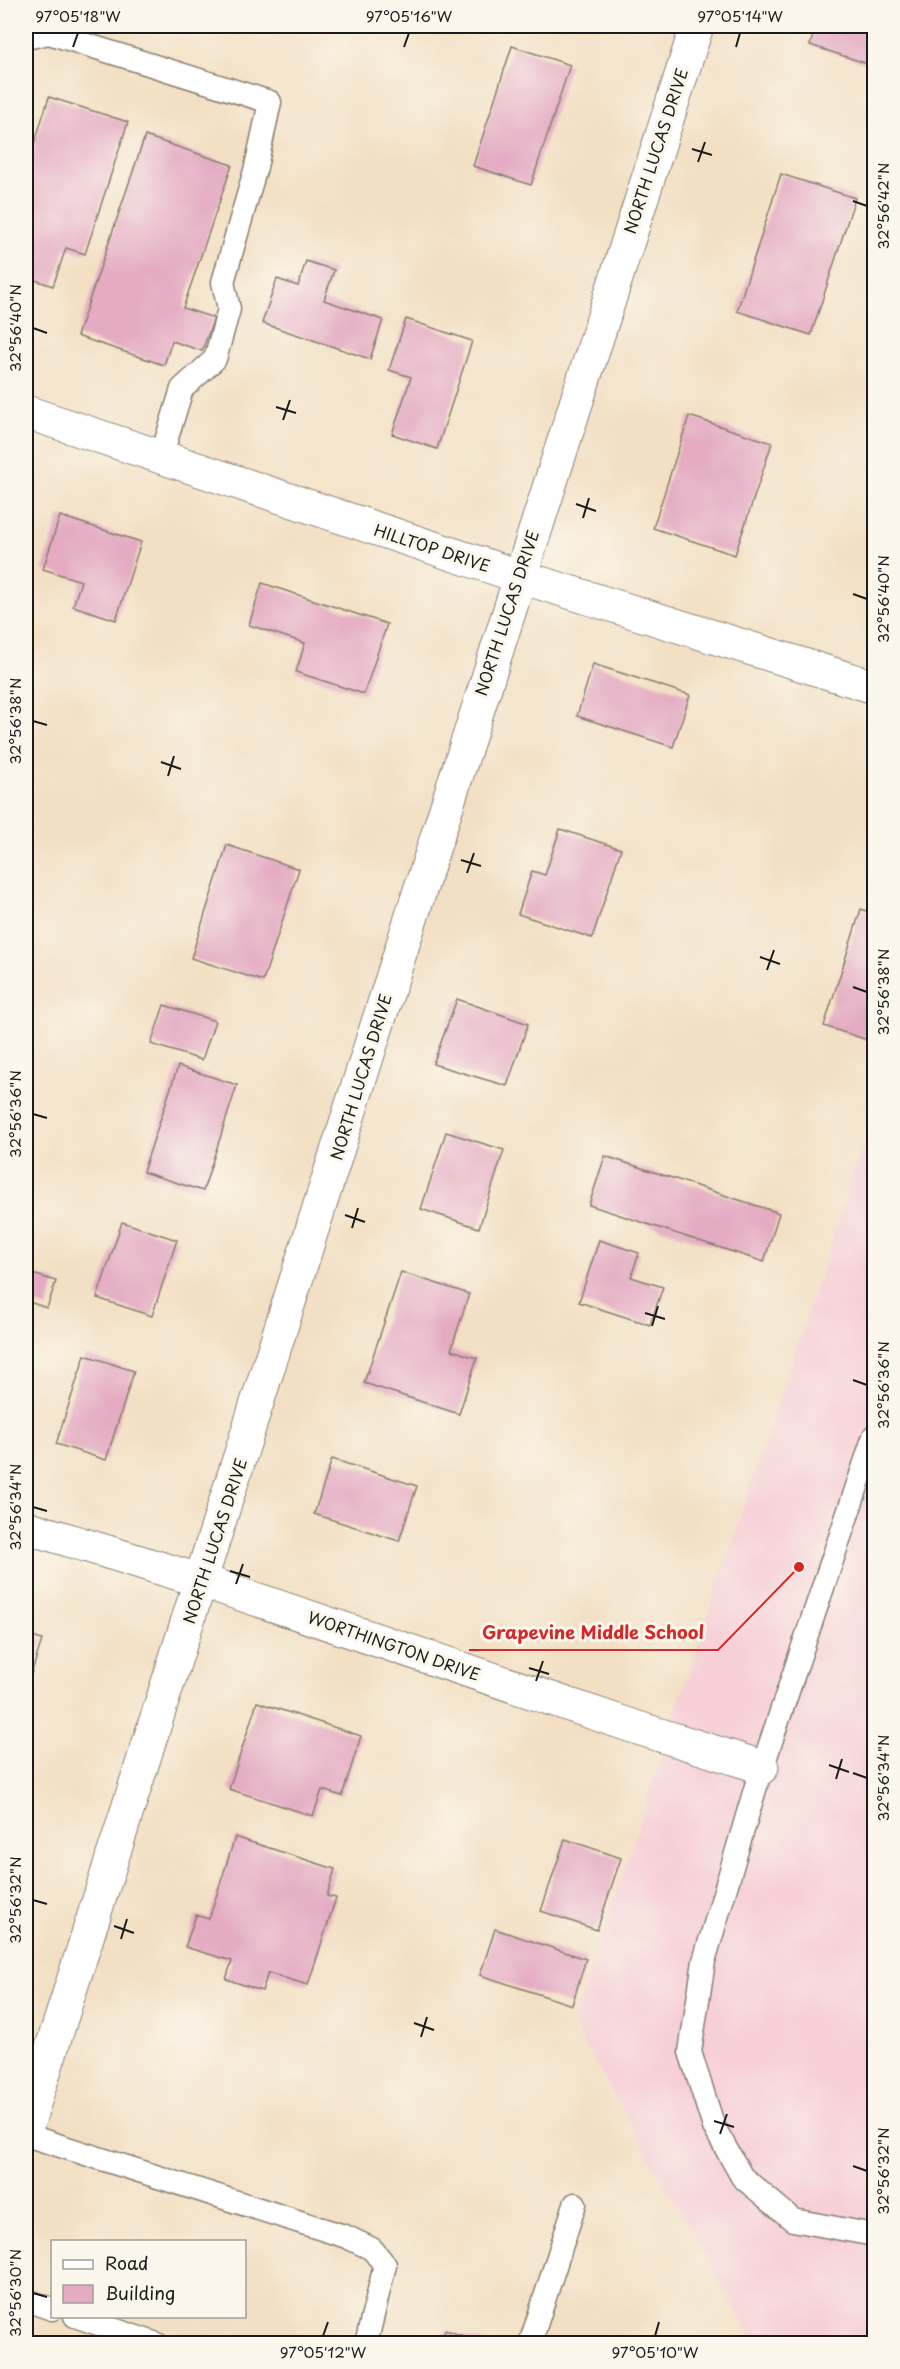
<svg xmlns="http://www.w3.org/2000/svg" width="900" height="2369" font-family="'Playpen Sans',sans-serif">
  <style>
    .built { fill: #f6cfd7 }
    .building { fill: #e4abc3 }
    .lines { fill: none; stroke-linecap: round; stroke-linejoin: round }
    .service-casing { stroke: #887e70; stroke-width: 25 }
    .minor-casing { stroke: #887e70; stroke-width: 35 }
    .service { stroke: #fff; stroke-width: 22 }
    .minor { stroke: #fff; stroke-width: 33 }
    .ticks { fill: none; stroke: #1c1c1c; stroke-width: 2 }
    .labels { text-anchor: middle; stroke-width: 6; stroke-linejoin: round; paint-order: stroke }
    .street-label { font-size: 16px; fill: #1c1c1c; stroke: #fbf7ec }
    .leader { fill: none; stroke: #d62828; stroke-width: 2 }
    .callout-dot { fill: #d62828; stroke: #fbf7ec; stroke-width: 2 }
    .callout-label { font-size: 18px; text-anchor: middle; font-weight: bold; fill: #d62828; stroke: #fbf7ec; stroke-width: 6; stroke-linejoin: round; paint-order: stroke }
    .neatline { fill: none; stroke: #1c1c1c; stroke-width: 2 }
    .ticks-label { font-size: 15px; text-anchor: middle; fill: #1c1c1c }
  </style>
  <rect width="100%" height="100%" fill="#fbf7ec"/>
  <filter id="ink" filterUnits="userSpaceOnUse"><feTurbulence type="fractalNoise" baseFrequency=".0167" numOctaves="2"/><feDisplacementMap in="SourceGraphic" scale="12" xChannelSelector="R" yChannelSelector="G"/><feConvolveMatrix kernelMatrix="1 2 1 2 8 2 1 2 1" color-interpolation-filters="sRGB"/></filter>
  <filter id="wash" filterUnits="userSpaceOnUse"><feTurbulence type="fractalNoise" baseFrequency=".008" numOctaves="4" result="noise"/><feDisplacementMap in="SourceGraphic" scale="24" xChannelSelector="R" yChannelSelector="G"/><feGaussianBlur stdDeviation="1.35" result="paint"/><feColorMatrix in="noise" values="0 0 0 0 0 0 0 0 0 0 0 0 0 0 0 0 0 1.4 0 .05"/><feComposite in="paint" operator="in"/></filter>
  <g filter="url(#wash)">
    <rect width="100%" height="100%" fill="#f3e0c4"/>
    <path class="built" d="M874,1111V2343L844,2333L841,2343H755L573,2024Z"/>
    <g id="blocks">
      <g class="building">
        <path d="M816,26H874V66L810,45Z"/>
        <path d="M512,46L570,65L531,185L473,166Z"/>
        <path d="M49,97L128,122L85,254L66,248L53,286L26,277V170Z"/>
        <path d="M145,136L232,165L183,308L214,318L202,351L172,341L164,365L77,336Z"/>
        <path d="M781,174L855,198L811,335L737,311Z"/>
        <path d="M306,261L334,270L324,300L383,320L370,359L262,323L277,279L298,286Z"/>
        <path d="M406,319L472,341L437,449L392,434L411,377L389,370Z"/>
        <path d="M689,416L772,443L735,555L653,528Z"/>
        <path d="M60,516L141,542L116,620L73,606L81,581L43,569Z"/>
        <path d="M262,583L387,624L364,694L296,672L305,643L249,625Z"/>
        <path d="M593,664L690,695L673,747L577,716Z"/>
        <path d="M560,829L621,849L592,938L518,914L532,871L545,875Z"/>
        <path d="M227,845L299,869L263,981L191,958Z"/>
        <path d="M861,909L874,914V1042L824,1026Z"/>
        <path d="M457,999L528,1024L507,1086L433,1064Z"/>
        <path d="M164,1005L215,1021L202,1060L151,1044Z"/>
        <path d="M178,1066L237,1085L203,1191L143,1172Z"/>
        <path d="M446,1132L504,1150L479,1228L421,1209Z"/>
        <path d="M605,1156L779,1213L764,1262L589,1205Z"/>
        <path d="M122,1222L177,1240L152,1316L97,1298Z"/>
        <path d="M599,1240L639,1253L631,1277L663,1287L650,1325L579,1302Z"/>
        <path d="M26,1272L56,1281L47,1308L26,1301Z"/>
        <path d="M401,1272L469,1294L451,1350L477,1358L459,1414L364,1383Z"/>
        <path d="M85,1355L134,1371L106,1460L56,1444Z"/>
        <path d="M332,1459L417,1486L399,1541L314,1514Z"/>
        <path d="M26,1635L42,1640L26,1690Z"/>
        <path d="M257,1702L361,1736L342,1796L322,1790L313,1816L229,1789Z"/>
        <path d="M235,1837L335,1869L327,1896L336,1898L308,1985L268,1973L262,1991L226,1979L232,1961L185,1947L196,1915L209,1919Z"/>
        <path d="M565,1839L621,1858L597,1930L541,1911Z"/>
        <path d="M495,1929L586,1959L572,2005L480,1975Z"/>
        <path d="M445,2330L485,2343V2344H441Z"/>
      </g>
    </g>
  </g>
  <g filter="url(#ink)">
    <use href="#blocks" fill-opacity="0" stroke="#887e70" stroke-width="1.5"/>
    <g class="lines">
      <defs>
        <g id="service">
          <path d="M26,38L49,33L270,102L256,167L223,282L229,309L215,359L182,389L161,457"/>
          <path d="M874,1436L756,1786L704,1961L690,2052L714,2127L742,2177L793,2220L874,2235"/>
          <path d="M26,2135L347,2237L372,2249L385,2265L366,2344"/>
          <path d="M26,2300L52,2309"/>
          <path d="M75,2316L157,2344"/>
          <path d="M530,2344L575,2204"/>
        </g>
        <g id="minor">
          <path d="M26,412L518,576L874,687"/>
          <path d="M26,1527L202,1581L638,1728L762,1767"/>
          <path d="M26,2129C251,1428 470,726 697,26"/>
        </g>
      </defs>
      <use href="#service" class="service-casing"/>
      <use href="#minor" class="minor-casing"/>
      <use href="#service" class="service"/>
      <use href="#minor" class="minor"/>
    </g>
  </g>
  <path class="ticks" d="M73,47L78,33M404,47L409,33M736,47L740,33M692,149L712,155M698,162L705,142M853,201L867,206M33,328L47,333M276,407L296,413M283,420L290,400M576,504L596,511M583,518L589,498M853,594L867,599M33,721L47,725M161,762L181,769M168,776L174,756M461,860L481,866M467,873L474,853M760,957L780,964M767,970L774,950M853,987L867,992M33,1114L47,1118M345,1215L365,1222M352,1228L358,1208M645,1313L665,1319M652,1326L658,1306M853,1380L867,1385M33,1507L47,1511M230,1571L250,1577M236,1584L243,1564M529,1668L549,1674M536,1681L543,1661M829,1765L849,1772M853,1773L867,1778M836,1779L842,1759M33,1900L47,1904M114,1926L134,1933M121,1939L127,1919M414,2023L434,2030M421,2037L427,2017M714,2121L734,2127M720,2134L727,2114M853,2166L867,2171M33,2293L47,2297M323,2336L328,2322M655,2336L659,2322"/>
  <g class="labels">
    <g class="street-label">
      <text transform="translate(656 151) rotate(-72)" y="6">NORTH LUCAS DRIVE</text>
      <text transform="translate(432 548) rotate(18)" y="6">HILLTOP DRIVE</text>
      <text transform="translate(507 613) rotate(-72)" y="6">NORTH LUCAS DRIVE</text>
      <text transform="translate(361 1077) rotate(-73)" y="6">NORTH LUCAS DRIVE</text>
      <text transform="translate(215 1541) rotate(-72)" y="6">NORTH LUCAS DRIVE</text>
      <text transform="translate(394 1646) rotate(19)" y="6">WORTHINGTON DRIVE</text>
    </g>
  </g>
  <path class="leader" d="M799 1567L718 1650H469"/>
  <circle class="callout-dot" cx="799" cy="1567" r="6"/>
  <g class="callout-label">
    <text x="593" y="1639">Grapevine Middle School</text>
  </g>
  <rect width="900" height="2369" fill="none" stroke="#fbf7ec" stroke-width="66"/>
  <rect x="51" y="2240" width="195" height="78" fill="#fbf7ec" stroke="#a29f99" stroke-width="1.5"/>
  <rect x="63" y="2260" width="30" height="9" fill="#ffffff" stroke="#a29f99" stroke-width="1.5"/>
  <text x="105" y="2270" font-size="18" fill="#1c1c1c">Road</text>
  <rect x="63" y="2285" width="30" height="18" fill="#e4abc3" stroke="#a29f99" stroke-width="1.5"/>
  <text x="105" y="2300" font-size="18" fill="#1c1c1c">Building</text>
  <rect x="33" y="33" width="834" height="2303" class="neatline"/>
  <g class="ticks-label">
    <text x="78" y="22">97°05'18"W</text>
    <text x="409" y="22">97°05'16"W</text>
    <text x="740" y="22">97°05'14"W</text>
    <text transform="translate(884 206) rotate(-90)" y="5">32°56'42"N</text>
    <text transform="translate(16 328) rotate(-90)" y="5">32°56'40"N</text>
    <text transform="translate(884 599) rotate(-90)" y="5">32°56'40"N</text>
    <text transform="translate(16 721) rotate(-90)" y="5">32°56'38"N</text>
    <text transform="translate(884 992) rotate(-90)" y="5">32°56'38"N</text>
    <text transform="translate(16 1114) rotate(-90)" y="5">32°56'36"N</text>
    <text transform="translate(884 1385) rotate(-90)" y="5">32°56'36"N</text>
    <text transform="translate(16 1507) rotate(-90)" y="5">32°56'34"N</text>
    <text transform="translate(884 1778) rotate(-90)" y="5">32°56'34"N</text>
    <text transform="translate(16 1900) rotate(-90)" y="5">32°56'32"N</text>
    <text transform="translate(884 2171) rotate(-90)" y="5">32°56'32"N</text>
    <text transform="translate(16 2293) rotate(-90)" y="5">32°56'30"N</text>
    <text x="323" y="2358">97°05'12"W</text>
    <text x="655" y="2358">97°05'10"W</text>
  </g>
</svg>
